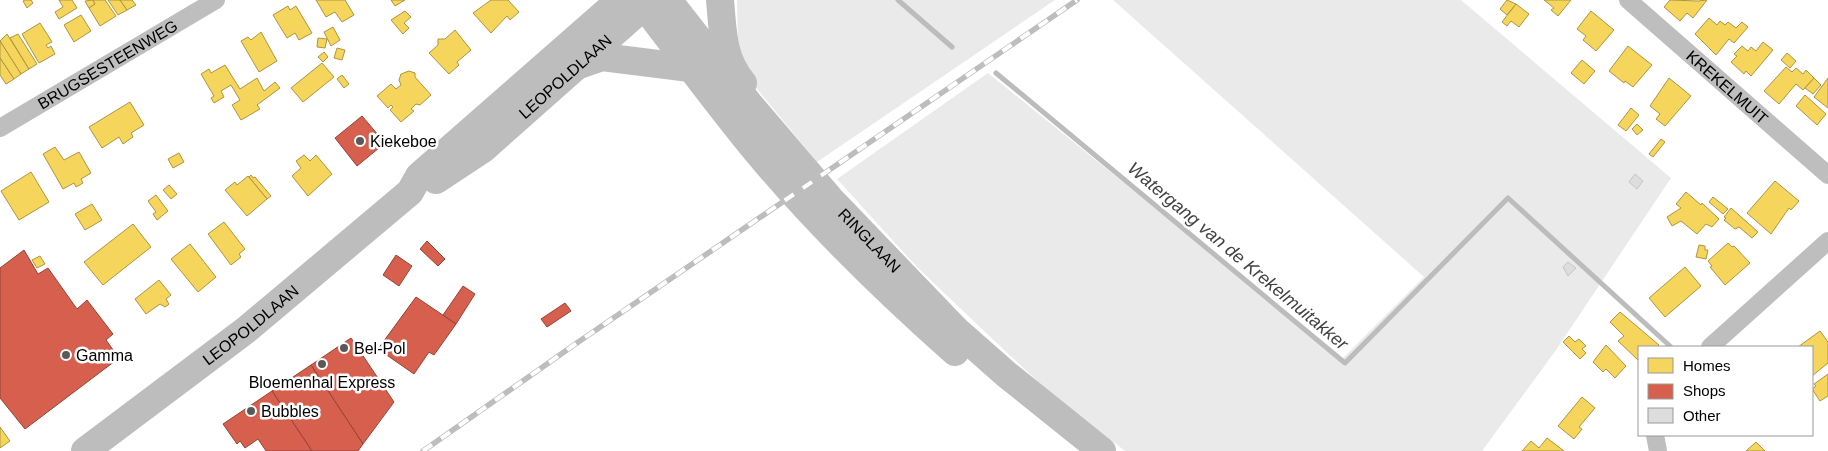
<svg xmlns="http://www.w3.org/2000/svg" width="1828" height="451" font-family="Helvetica,sans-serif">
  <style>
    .green { fill: #eaeaea }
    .homes { fill: #f6d55c; stroke: #ac9540 }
    .shops { fill: #d6604d; stroke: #964336 }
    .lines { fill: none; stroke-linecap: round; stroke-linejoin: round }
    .stream { stroke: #bcbcbc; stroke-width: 5 }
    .building { fill: #ddd; stroke: #c5c5c5 }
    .street { stroke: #bebebe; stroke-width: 18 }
    .primary { stroke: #bdbdbd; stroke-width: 28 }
    .highway { stroke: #bdbdbd; stroke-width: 28 }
    .rail-casing { stroke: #bdbdbd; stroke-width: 5.5 }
    .rail { stroke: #fff; stroke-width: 4; stroke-dasharray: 11; stroke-linecap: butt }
    .poi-dot { fill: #595959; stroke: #fff; stroke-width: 2 }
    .labels { text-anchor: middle; stroke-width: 5; stroke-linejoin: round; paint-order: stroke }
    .street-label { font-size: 16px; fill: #000; stroke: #fff }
    .poi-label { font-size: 16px; fill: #000; stroke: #fff; text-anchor: start }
    .water-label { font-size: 18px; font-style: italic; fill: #414141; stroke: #fff }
  </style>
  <rect width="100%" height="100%" fill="#fff"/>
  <g class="green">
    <path d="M737,0H1055L817,162L743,72L738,44Z"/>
    <path d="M1113,0H1461L1671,178L1556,350L1482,451H1125L1045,388L984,331L917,267L837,179L988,73L1342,359L1424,277Z"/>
  </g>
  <g class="homes">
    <path d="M25,0H31L33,3L27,8L23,1Z"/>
    <path d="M59,0H72L77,8L59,19L55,12L63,7Z"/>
    <path d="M93,0L95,4L89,8L85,1Z"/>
    <path d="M93,0H105L116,16L100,26L89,8L95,4Z"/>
    <path d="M108,0H120L127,10L118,15Z"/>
    <path d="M120,0H132L136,5L127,10Z"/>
    <path d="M316,0H345L354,15L342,22L335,12L326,17Z"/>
    <path d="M391,0H405L395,6Z"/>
    <path d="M491,0H508L519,12L510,20L507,16L491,33L473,13Z"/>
    <path d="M1507,0L1516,4L1507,15L1500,9Z"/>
    <path d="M1544,0H1571L1558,16L1551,10L1554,8Z"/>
    <path d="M1670,0L1698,1L1707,0L1693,18L1687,13L1680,21L1664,7Z"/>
    <path d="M1516,4L1529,14L1519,27L1511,21L1507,26L1502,22Z"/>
    <path d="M288,6L290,10L296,6L312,33L299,40L295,33L287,38L273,15Z"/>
    <path d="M405,11L411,17L404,23L409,28L403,34L391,20Z"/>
    <path d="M1591,11L1614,30L1596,51L1583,40L1586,36L1577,29Z"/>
    <path d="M81,15L91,31L74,42L64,25Z"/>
    <path d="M1709,18L1717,25L1720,21L1725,25L1728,22L1736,28L1742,22L1748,27L1734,43L1729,39L1716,55L1695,34Z"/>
    <path d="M40,23L52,42L46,45L48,48L51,46L55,54L39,63L22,34Z"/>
    <path d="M333,27L340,40L331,46L324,32Z"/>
    <path d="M455,30L471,50L457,62L459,65L449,74L429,53L438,45V39H445Z"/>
    <path d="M261,32L277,61L259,72L241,41L248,37L251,40Z"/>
    <path d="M7,34L29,69L21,74L0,41Z"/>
    <path d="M18,34L37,64L29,69L10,38Z"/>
    <path d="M318,38L327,39L325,48L317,47Z"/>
    <path d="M0,41L21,74L14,79L0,58Z"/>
    <path d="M1763,42L1773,50L1751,76L1746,71L1744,74L1731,62L1737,56L1734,54L1742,46L1748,51L1751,47L1756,51Z"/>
    <path d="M1628,46L1652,65L1633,87L1625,81L1624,83L1609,71Z"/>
    <path d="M337,48L345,50L342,60L334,58Z"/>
    <path d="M324,52L328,57L323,62L318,57Z"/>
    <path d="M1787,53L1796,61L1790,68L1781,60Z"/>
    <path d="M0,58L14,79L6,84L0,75Z"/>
    <path d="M1582,60L1595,71L1584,84L1571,73Z"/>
    <path d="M322,63L334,77L303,102L291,88Z"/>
    <path d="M225,65L240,89L257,78L264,91L275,82L280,88L257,105L260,109L241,120L232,105L240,100L231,85L221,91L224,97L214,103L211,98L214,96L201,74L209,69L211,73Z"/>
    <path d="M1786,67L1792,72L1796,68L1803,74L1806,70L1814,78L1803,90L1796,84L1779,104L1764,91Z"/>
    <path d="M409,71L415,73V77L431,95L420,105L416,104L411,109L414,111L401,122L390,110L393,107L391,105L388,108L377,96L391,84L396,89L401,85L399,80L401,74Z"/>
    <path d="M342,75L349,84L344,88L337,79Z"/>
    <path d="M1669,78L1691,96L1665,126L1656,119L1660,114L1650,106Z"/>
    <path d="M1814,78L1821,85L1813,94L1805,88Z"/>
    <path d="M1828,78V108L1814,97Z"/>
    <path d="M1805,95L1826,114L1817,125L1796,106Z"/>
    <path d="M130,102L144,125L131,133L133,137L123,144L119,137L102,148L89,127Z"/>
    <path d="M1631,108L1639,115L1626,131L1618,125Z"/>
    <path d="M1637,124L1643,130L1637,135L1632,129Z"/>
    <path d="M1661,139L1665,142L1653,157L1649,154Z"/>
    <path d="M55,147L64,160L79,152L91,173L81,179L83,183L76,187L74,183L63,189L43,154Z"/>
    <path d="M179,153L184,162L173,168L168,159Z"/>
    <path d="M304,155L310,161L316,155L332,174L308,196L292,176L301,168L296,161Z"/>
    <path d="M31,172L49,202L19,220L1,191Z"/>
    <path d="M251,175L253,178L255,177L271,196L267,199L249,177Z"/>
    <path d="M248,176L267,199L247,216L225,190L235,182L237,185Z"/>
    <path d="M1775,181L1799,201L1791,210L1789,208L1771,234L1747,213Z"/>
    <path d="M169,185L177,194L171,199L163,190Z"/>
    <path d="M1686,192L1701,205L1702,203L1719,219L1712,227L1706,224L1697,234L1681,221L1672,226L1667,217L1681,208L1676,204Z"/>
    <path d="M156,195L168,211L157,220L153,214L156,212L148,201Z"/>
    <path d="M1713,197L1728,209L1723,214L1709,202Z"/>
    <path d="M92,204L102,220L85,230L75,214Z"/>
    <path d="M1731,208L1758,232L1752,238L1739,227L1735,229L1724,220L1726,218L1724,217Z"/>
    <path d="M224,222L245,249L239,254L241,257L231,265L208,234Z"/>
    <path d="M133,224L151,247L103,285L84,262Z"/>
    <path d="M1728,243L1732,247L1734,246L1750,263L1725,285L1710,267L1712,266L1708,261Z"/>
    <path d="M190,244L216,277L198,292L171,259Z"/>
    <path d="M1699,245L1705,246V250H1708L1706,259L1696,257Z"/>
    <path d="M40,256L45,264L37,268L32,260Z"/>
    <path d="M1685,267L1701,286L1665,317L1649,298Z"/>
    <path d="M159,280L171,295L166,299L169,304L165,307L160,304L146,314L135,299Z"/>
    <path d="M1620,312L1659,345L1657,347H1639V361L1618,341L1624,336L1610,322Z"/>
    <path d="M1820,331L1828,342V363L1812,376V347H1798Z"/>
    <path d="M1569,336L1575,342L1579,339L1586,346L1582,349L1586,353L1580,359L1563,342Z"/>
    <path d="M1606,345L1626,366L1615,378L1606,369L1603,372L1593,362Z"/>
    <path d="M1828,374V396L1820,401L1812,389L1816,386L1814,384Z"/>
    <path d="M1582,397L1595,408L1579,427L1582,429L1574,439L1558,426Z"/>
    <path d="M0,427L10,441L0,448Z"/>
    <path d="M1547,438L1564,451H1522L1531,441L1539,448Z"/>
    <path d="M1756,442L1765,451H1746Z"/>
  </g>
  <g class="shops">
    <path d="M362,116L385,143L357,166L335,138Z"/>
    <path d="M427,241L445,259L438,266L420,249Z"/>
    <path d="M24,250L38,274L48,268L77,309L87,300L113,334L106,340L119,358L25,429L0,398V268Z"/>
    <path d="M396,255L412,266L399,286L383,275Z"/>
    <path d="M463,286L475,294L456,324L443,315Z"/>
    <path d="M416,297L456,324L434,355L429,352L414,374L378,349Z"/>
    <path d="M565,303L571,311L547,327L541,319Z"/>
    <path d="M351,338L394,402L363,444L311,365Z"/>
    <path d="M311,365L363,444L358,451H312L272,391Z"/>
    <path d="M272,391L312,451H266L258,439L245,448L240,441L237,444L223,424Z"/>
  </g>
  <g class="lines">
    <g class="stream">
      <path d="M898,0L952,47"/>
      <path d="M996,73L1345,363L1508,198L1671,347"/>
    </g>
  </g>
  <g class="building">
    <path d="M1635,174L1643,181L1637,189L1629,182Z"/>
    <path d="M1568,262L1576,268L1568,276L1563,267Z"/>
  </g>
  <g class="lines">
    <g class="street">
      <path id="s1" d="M1628,0L1828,175"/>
      <path id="s2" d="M0,128L216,0"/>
      <path d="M1710,347L1828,241"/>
      <path d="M1655,435L1658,451"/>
    </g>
    <g class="primary">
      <path d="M720,0C723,32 722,58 743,83"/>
      <path d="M579,65L602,57L690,68"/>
      <path id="s3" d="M436,180L483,149L651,0"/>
      <path id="s4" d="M85,451L246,330L410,192L419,176L620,0"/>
    </g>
    <g class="highway">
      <path id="s5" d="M668,0L750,105L832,201L956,330L1006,374L1102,451"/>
      <path d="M644,6C682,55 718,105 758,153C818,225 885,290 955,352"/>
    </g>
    <defs>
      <path id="rail" d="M423,451L574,345L1077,0"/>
    </defs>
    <use href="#rail" class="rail-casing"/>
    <use href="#rail" class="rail"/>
  </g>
  <g class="poi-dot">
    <circle cx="360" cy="141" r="5"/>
    <circle cx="344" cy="348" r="5"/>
    <circle cx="66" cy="355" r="5"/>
    <circle cx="322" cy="364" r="5"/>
    <circle cx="251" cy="411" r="5"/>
  </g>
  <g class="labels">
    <g class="street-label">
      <text dy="6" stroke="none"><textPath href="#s2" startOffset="125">BRUGSESTEENWEG</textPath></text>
      <text dy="6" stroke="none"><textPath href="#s3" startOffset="166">LEOPOLDLAAN</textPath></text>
      <text dy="6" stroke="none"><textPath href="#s1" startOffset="132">KREKELMUIT</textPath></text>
      <text dy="6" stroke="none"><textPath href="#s5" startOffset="314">RINGLAAN</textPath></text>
      <text dy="6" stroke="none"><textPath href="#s4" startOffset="208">LEOPOLDLAAN</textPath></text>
    </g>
    <g class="poi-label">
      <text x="370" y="147">Kiekeboe</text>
      <text x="354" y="354">Bel-Pol</text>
      <text x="76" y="361">Gamma</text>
      <text x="322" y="388" text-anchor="middle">Bloemenhal Express</text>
      <text x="261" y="417">Bubbles</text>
    </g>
    <g class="water-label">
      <text transform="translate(1238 256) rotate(40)" y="6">Watergang van de Krekelmuitakker</text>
    </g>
  </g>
  <rect x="1638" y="346" width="175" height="90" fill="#ffffff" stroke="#999999"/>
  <rect x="1648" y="358" width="25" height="15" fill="#f6d55c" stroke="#999999"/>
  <text x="1683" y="371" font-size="15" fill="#000000">Homes</text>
  <rect x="1648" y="384" width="25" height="15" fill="#d6604d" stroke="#999999"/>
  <text x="1683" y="396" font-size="15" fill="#000000">Shops</text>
  <rect x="1648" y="408" width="25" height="15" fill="#dddddd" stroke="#999999"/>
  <text x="1683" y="421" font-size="15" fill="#000000">Other</text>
</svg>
